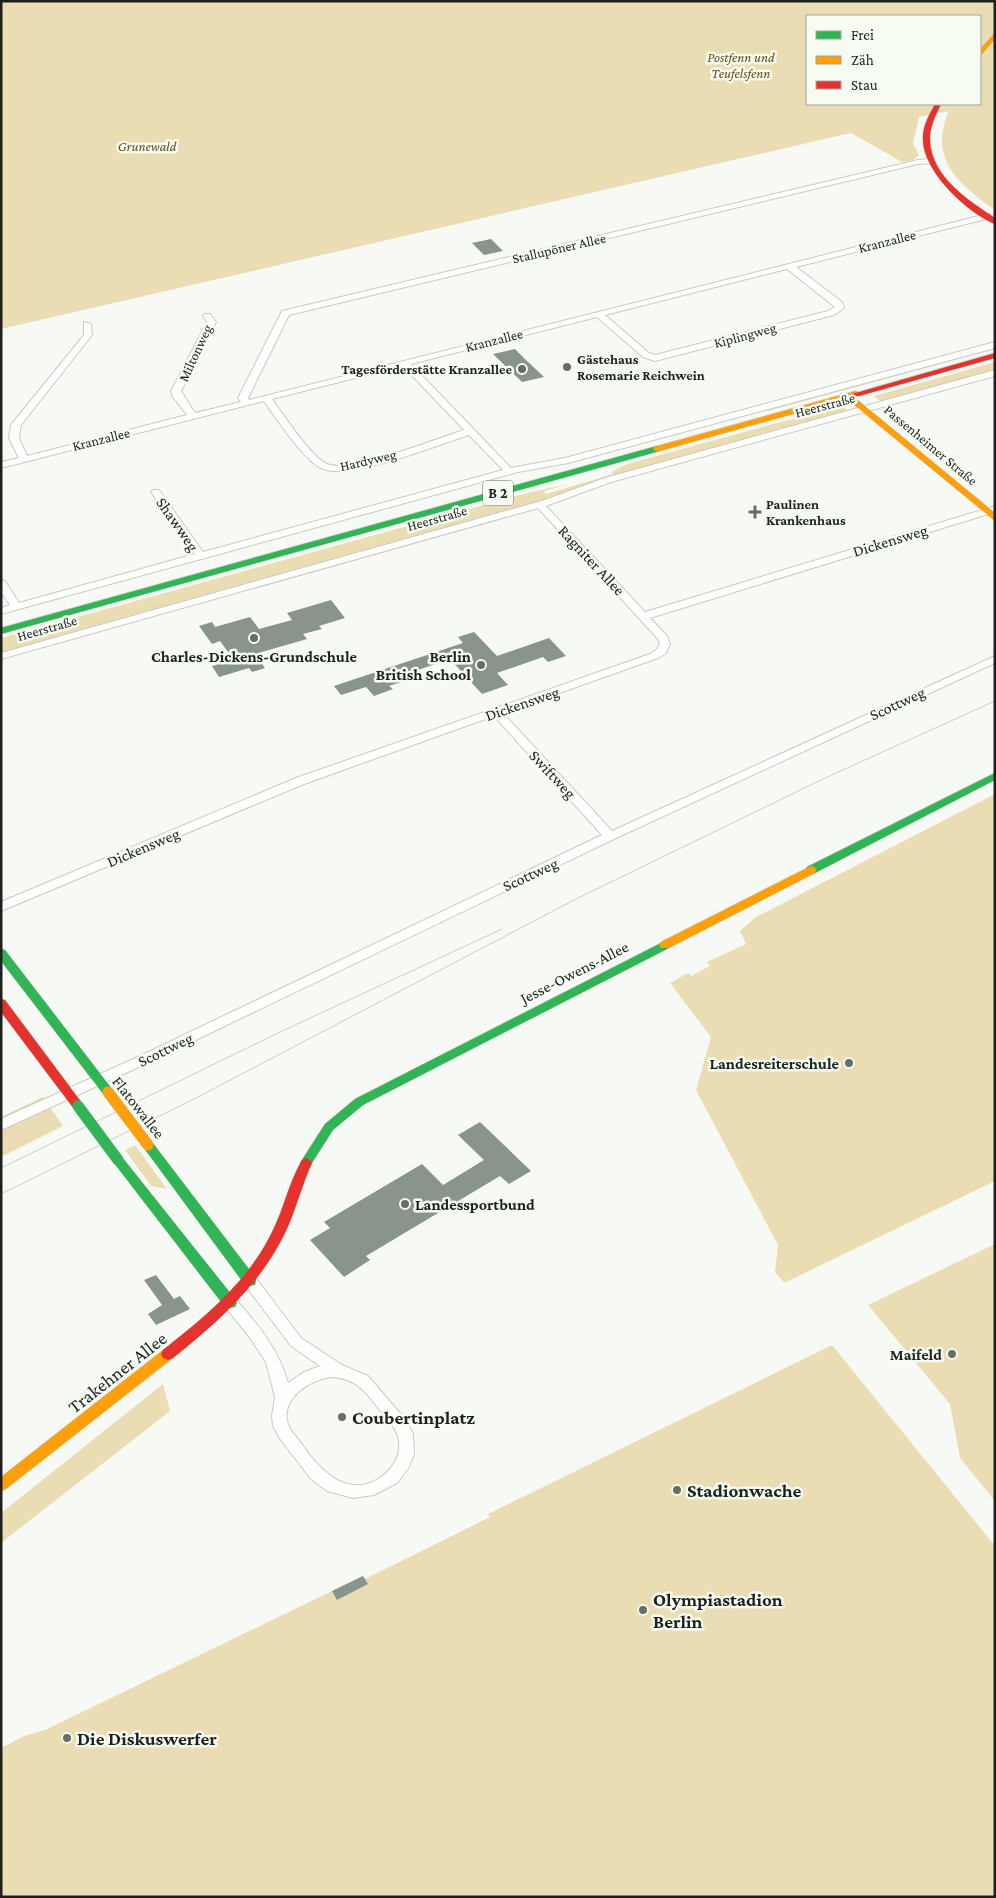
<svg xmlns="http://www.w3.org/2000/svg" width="996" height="1898" font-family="'Crimson Pro',serif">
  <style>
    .green { fill: #ebddb3; fill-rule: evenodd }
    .building { fill: #88948c }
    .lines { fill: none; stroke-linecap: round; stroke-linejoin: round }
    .street-casing { stroke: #c8cbc6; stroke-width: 2 }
    .fast-casing { stroke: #c8cbc6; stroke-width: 1 }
    .slow-casing { stroke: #c8cbc6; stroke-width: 1 }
    .jam-casing { stroke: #c8cbc6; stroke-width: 1 }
    .street { fill: #fefefd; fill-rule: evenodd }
    .fast { fill: #30b455; fill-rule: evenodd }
    .slow { fill: #ff9f0a; fill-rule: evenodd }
    .jam { fill: #e5322d; fill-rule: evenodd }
    .tram { stroke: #cccccb; stroke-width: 1 }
    .fast-bridge-casing { stroke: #c8cbc6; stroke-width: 12; stroke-linecap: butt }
    .slow-bridge-casing { stroke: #c8cbc6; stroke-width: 12; stroke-linecap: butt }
    .fast-bridge { stroke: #30b455; stroke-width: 11 }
    .slow-bridge { stroke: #ff9f0a; stroke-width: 11 }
    .poi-dot { fill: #6a6c68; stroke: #f6fcf2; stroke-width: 2 }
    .labels { text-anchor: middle; stroke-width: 5; stroke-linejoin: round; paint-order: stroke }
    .far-park-label { font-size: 14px; font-style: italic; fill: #634f15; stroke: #f6fcf2 }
    .far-street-label { font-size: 14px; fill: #1e201d; stroke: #f6fcf2 }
    .far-poi-label { font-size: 14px; font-weight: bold; fill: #1e201d; stroke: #f6fcf2; text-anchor: start }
    .shield { fill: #f6fcf2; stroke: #5f625d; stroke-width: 1 }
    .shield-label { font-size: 15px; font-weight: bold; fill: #1e201d }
    .street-label { font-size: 16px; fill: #1e201d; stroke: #f6fcf2 }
    .poi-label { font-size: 16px; font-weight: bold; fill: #1e201d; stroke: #f6fcf2; text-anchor: end }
    .near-street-label { font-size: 19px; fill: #1e201d; stroke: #f6fcf2 }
    .near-poi-label { font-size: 19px; font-weight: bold; fill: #1e201d; stroke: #f6fcf2; text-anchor: start }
  </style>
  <rect width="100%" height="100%" fill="#f7faf4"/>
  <g class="green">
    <path d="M1,1H995V210C957,183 928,158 949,111L919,117L913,144L919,155L913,160L902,162L851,133L1,329ZM807,16H980V104H807Z"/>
    <path d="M995,346V349L768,411L766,409Z"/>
    <path d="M995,362V370L881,402L874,396Z"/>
    <path d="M843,407L848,411L552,499L1,653V638L531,492L572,483L544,491L546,494L613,474L611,472L627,464L777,423Z"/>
    <path d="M995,794V1181L784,1283L775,1272L778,1245L696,1090L711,1037L670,983L688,973L691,976L710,966L707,962L746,944L740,931L756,917Z"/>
    <path d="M43,1097L63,1126L1,1157V1117Z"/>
    <path d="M135,1145L167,1189L151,1186L125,1150Z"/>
    <path d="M995,1244V1501L960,1458L950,1404L868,1305Z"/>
    <path d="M832,1345L995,1546V1897H1V1748L24,1736L45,1730L363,1576L365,1579L490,1517L488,1514Z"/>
    <path d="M163,1384L170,1411L1,1543V1513Z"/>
  </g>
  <g class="building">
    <path d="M491,239L503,251L484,255L472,243Z"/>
    <path d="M515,349L527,361L544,377L522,382L493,354Z"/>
    <path d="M331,600L345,618L319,626L322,629L303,634L307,639L255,654L265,668L252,672L249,668L219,677L212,666L234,660L220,641L212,644L199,626L212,622L215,627L250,617L259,629L292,620L287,613Z"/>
    <path d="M474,632L497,656L549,638L566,656L548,662L543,657L497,673L508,685L482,694L450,659L415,671L419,676L389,686L393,689L374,696L366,687L341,695L334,686L463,643L458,637Z"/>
    <path d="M480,1122L531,1171L509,1184L500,1176L366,1256L370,1260L344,1277L310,1240L330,1228L324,1222L422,1164L443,1185L484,1160L458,1135Z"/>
    <path d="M156,1275L174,1299L180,1296L190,1309L156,1325L148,1314L162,1305L144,1280Z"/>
    <path d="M363,1576L368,1584L337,1600L332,1591Z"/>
  </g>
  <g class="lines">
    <defs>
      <g id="street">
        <path d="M931,159H934V163L918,164L289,315L248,398L249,400L987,214H990V218L796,267L842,302L844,308L834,315L655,361L643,357L597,317L411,364L511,468L565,458L995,342V348L568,463L518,472L1,614V608L10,605L1,592V580L5,581L19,603L195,554L151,492L153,490H159L203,552L503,470L469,435C440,444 347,482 321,468C303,459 276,418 264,401L1,468V462L19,458L9,438L11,425L84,335V322L91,324L92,335L21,425L19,438L27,456L187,415L173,397L171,391L207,322L203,316L204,314H210L216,322L181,391L195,413L241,402L238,398L282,311L918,160ZM787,269L835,307L828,311L655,355L649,353L605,315ZM403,366L464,430C438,438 349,474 327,464C311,457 283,414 272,399Z"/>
        <path d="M995,370V376L611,482L546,506L645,612L995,506V512L650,618L667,636L670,644L666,653L658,658L503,713L612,831L995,656V663L614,839L152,1061L1,1130V1119L142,1055L602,835L494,716L304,784L1,911V902L296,778L650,654L657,649L660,644L658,639L538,508L1,659V653L545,500L605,478Z"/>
        <path d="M250,1275L255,1277L301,1338L342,1365L368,1376L404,1418L413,1434L414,1454L409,1467L397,1483L374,1495L353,1498L327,1491L311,1479L281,1440L273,1426L272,1416L275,1397L266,1362L248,1335L225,1307L223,1303L225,1299L230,1297L235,1299C258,1324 279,1350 288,1383L304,1372L320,1366L291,1346L245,1285L243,1281L245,1277ZM331,1377C355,1378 365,1391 379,1409C385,1417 394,1425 397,1434C404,1452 394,1469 378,1479C347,1498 320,1470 303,1446C299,1439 291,1433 288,1424C280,1398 310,1380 331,1377Z"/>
      </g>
      <g id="fast">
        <path d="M657,446L660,447V451L1,634V628Z"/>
        <path d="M995,773V780L815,873L811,874L806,870L807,867Z"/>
        <path d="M665,941L671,945L669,948L363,1105L333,1130L310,1166H302L300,1163L325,1124L355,1099Z"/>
        <path d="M1,949L5,950L112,1089L114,1092L112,1095H104L1,961Z"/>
        <path d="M148,1140L152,1142L255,1277L256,1281L255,1285L250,1286L245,1285L144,1148L142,1145L144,1142Z"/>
        <path d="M118,1155L122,1157L235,1299L237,1303L235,1307L230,1308L225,1307L114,1163L112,1160L114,1157Z"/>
      </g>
      <g id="slow">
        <path d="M995,33V39L982,54L980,55V49Z"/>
        <path d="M856,391L860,394L854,397L995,513V521L847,399L660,451L657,452L653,449L654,447Z"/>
        <path d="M811,866L815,867L816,870L815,873L669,948H661L659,945L661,942Z"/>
        <path d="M168,1348L173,1350L175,1354L173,1358L6,1489L1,1491V1477L163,1350Z"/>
      </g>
      <g id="jam">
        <path d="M935,104H941C936,115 929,128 930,141C932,177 968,200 995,218V224C967,213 923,171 923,140C922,127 929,115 935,104Z"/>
        <path d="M995,353V358L859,396H853L852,394Z"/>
        <path d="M1,999L5,1000L82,1103L84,1106L82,1109H74L1,1012Z"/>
        <path d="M306,1158L310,1160L312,1163C302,1185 296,1209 286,1231C261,1284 218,1322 173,1358L168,1360L163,1358L161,1354L163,1350C206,1316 249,1281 273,1230C284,1208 289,1182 302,1160Z"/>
      </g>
    </defs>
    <use href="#street" class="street-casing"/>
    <use href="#fast" class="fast-casing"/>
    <use href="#slow" class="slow-casing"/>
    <use href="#jam" class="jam-casing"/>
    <use href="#street" class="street"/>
    <use href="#fast" class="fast"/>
    <use href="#slow" class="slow"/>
    <use href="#jam" class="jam"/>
    <g class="tram">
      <path d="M1,1168L280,1032L502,929"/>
      <path d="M1,1194L196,1098L576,899L823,779L995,701"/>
    </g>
    <defs>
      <path id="fast-bridge" d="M78,1106L118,1160"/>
      <path id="slow-bridge" d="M108,1092L148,1145"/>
    </defs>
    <use href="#fast-bridge" class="fast-bridge-casing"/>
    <use href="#slow-bridge" class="slow-bridge-casing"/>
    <use href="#fast-bridge" class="fast-bridge"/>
    <use href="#slow-bridge" class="slow-bridge"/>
  </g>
  <g class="poi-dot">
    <circle cx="567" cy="367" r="5"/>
    <circle cx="522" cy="369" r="5"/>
    <path d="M752.5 504.5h5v5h5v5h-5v5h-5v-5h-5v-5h5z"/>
    <circle cx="254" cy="638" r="5"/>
    <circle cx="481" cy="665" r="5"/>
    <circle cx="849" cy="1063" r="5"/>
    <circle cx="405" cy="1204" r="5"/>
    <circle cx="952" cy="1354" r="5"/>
    <circle cx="342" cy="1417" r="5"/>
    <circle cx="677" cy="1490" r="5"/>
    <circle cx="643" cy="1610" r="5"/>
    <circle cx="67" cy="1738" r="5"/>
  </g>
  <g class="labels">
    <g class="far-park-label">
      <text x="741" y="62">Postfenn und<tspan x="741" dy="16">Teufelsfenn</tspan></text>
      <text x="147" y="151">Grunewald</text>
    </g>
    <g class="far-street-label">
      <text transform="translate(887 241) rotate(-14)" y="5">Kranzallee</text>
      <text transform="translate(559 248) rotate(-13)" y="5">Stallupöner Allee</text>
      <text transform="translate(745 335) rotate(-15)" y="5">Kiplingweg</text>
      <text transform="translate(494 340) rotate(-14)" y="5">Kranzallee</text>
      <text transform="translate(195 353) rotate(-65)" y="5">Miltonweg</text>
      <text transform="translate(825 405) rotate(-15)" y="5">Heerstraße</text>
      <text transform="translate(101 439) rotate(-14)" y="5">Kranzallee</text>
      <text transform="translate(931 445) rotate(40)" y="5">Passenheimer Straße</text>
      <text transform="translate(368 460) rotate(-13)" y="5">Hardyweg</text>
      <text transform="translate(437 518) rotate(-16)" y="5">Heerstraße</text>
      <text transform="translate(47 628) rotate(-16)" y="5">Heerstraße</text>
    </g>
    <g class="far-poi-label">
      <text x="577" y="364">Gästehaus<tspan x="577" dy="16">Rosemarie Reichwein</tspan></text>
      <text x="512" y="374" text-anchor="end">Tagesförderstätte Kranzallee</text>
      <text x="766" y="509">Paulinen<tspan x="766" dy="16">Krankenhaus</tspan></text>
    </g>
    <rect class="shield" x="483" y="480.5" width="30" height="25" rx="4"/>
    <g class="shield-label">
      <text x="498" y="498">B 2</text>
    </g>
    <g class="street-label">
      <text transform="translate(178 524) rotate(55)" y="6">Shawweg</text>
      <text transform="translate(890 540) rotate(-17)" y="6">Dickensweg</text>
      <text transform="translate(592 560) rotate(47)" y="6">Ragniter Allee</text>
      <text transform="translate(522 703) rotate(-19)" y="6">Dickensweg</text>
      <text transform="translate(897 703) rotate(-25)" y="6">Scottweg</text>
      <text transform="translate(553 774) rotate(47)" y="6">Swiftweg</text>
      <text transform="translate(143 847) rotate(-23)" y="6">Dickensweg</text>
      <text transform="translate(530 874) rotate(-25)" y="6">Scottweg</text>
      <text transform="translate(574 972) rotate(-27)" y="6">Jesse-Owens-Allee</text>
      <text transform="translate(165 1049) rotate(-26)" y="6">Scottweg</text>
      <text transform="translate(139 1107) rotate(52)" y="6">Flatowallee</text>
    </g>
    <g class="poi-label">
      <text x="254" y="662" text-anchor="middle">Charles-Dickens-Grundschule</text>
      <text x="471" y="662">Berlin<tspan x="471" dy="18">British School</tspan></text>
      <text x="839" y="1069">Landesreiterschule</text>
      <text x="415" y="1210" text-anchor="start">Landessportbund</text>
      <text x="942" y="1360">Maifeld</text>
    </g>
    <g class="near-street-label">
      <text transform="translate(117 1372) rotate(-38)" y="7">Trakehner Allee</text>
    </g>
    <g class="near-poi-label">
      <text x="352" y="1424">Coubertinplatz</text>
      <text x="687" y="1497">Stadionwache</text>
      <text x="653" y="1606">Olympiastadion<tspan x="653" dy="22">Berlin</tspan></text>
      <text x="77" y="1745">Die Diskuswerfer</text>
    </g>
  </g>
  <rect width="996" height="1898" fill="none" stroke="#1e201d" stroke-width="5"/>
  <rect x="806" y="15" width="175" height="90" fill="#f6fcf2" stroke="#a0a49d"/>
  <rect x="816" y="31" width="25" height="8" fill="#30b455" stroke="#a0a49d"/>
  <text x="851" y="40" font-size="15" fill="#1e201d">Frei</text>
  <rect x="816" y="56" width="25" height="8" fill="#ff9f0a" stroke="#a0a49d"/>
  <text x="851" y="65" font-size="15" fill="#1e201d">Zäh</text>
  <rect x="816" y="81" width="25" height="8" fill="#e5322d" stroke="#a0a49d"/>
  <text x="851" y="90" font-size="15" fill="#1e201d">Stau</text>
</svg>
